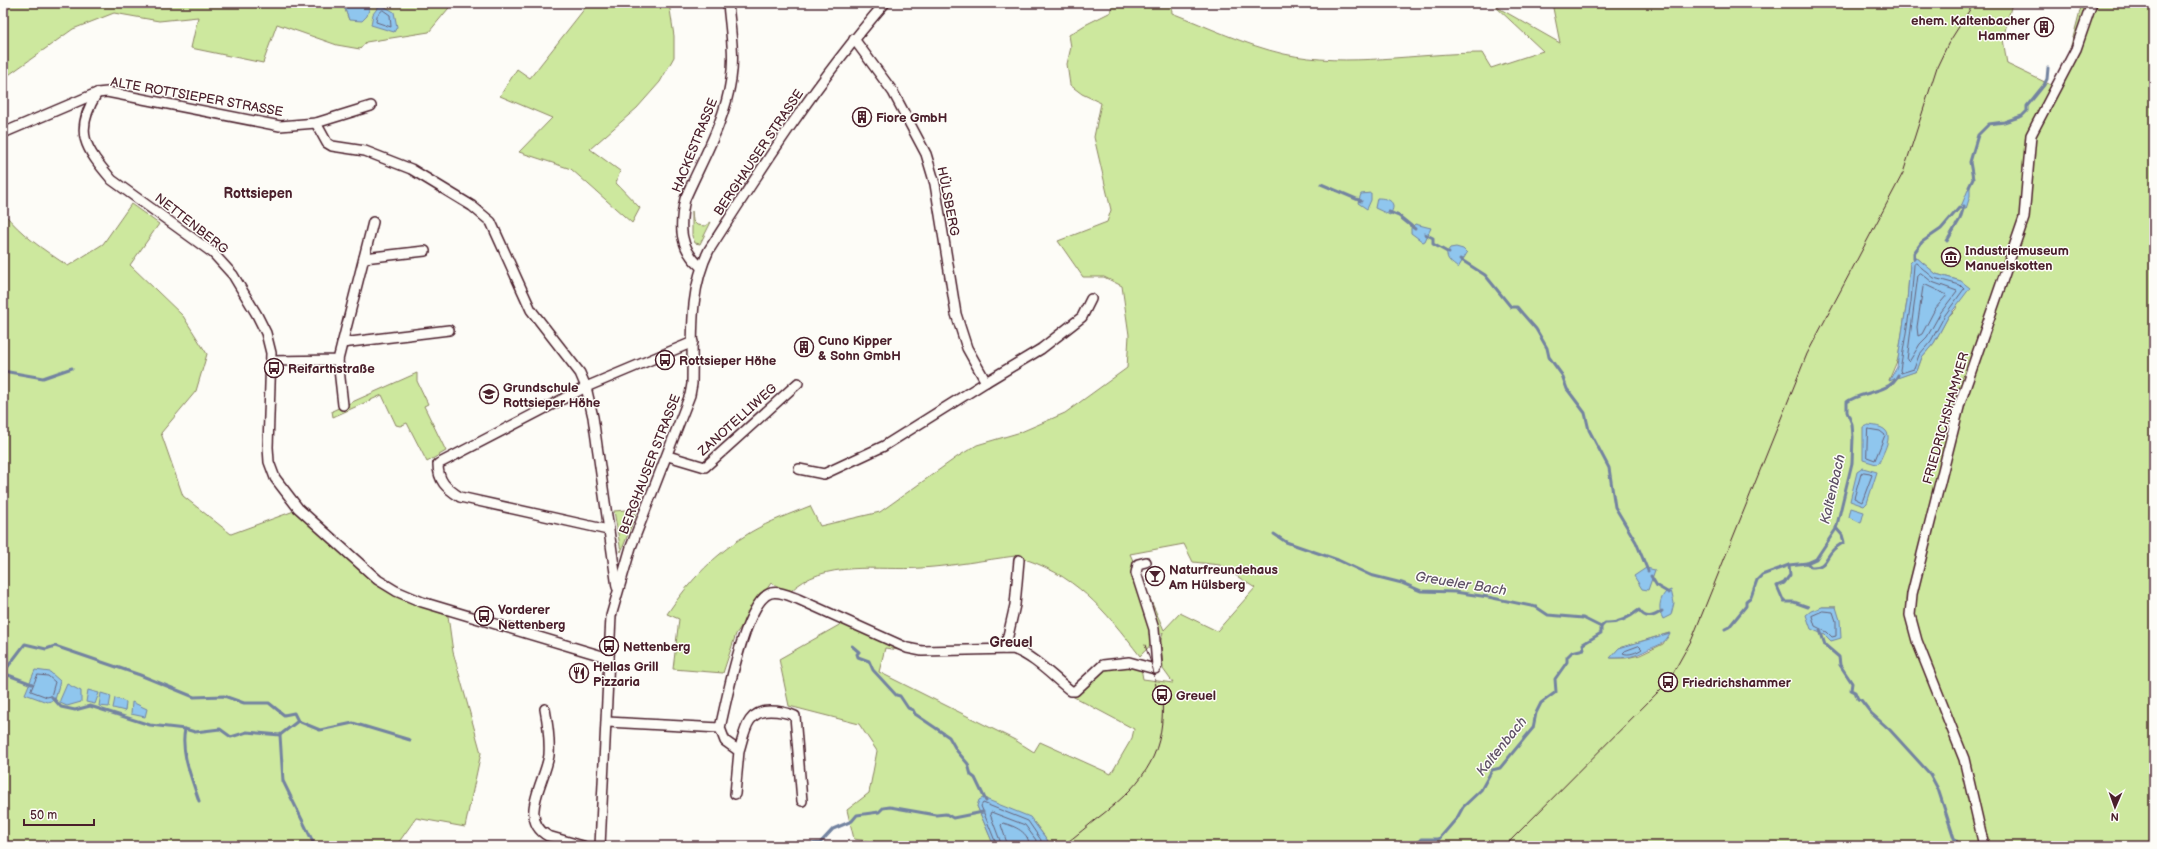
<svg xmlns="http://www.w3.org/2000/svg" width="2157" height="849" font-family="'Balsamiq Sans',sans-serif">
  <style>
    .green { fill: #cde89e; stroke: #8c8464; fill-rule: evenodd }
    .water { fill: #8fc6ee; stroke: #7383a0 }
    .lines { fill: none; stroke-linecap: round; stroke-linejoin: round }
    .shore { stroke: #666279; stroke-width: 1 }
    .stream { stroke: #7383a0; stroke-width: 3 }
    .minor-casing { stroke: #4a1f2b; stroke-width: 12 }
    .minor { stroke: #fdfcf7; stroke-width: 9 }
    .tram { stroke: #4a1f2b; stroke-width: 1 }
    .labels { text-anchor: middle; stroke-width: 3; stroke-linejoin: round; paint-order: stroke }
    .poi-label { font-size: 13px; font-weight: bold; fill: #4a1f2b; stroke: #fdfcf7; text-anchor: start }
    .street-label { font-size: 13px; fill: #4a1f2b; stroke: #fdfcf7 }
    .neighbourhood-label { font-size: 14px; font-weight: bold; fill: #4a1f2b; stroke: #fdfcf7 }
    .water-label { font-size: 14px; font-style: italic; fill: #5f5166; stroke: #fdfcf7 }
  </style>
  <rect width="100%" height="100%" fill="#fdfcf7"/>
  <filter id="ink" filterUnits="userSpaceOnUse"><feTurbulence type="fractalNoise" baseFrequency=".025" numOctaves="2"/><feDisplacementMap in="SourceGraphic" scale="8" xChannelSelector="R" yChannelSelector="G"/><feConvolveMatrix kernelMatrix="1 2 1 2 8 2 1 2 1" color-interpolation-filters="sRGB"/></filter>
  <g filter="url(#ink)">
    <g class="green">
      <path d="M3,3H347L345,9L349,20L370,7L371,3H453L429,32L366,42L360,49L337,45L277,24L263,63L191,48L198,17L159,21L114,13L73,29L3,79Z"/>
      <path d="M589,3H669L674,36V57L660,82L637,108L590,149L620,171L616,183L640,208L632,223L571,169L519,152L552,118L500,96L517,69L530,78Z"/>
      <path d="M1112,3H1171L1172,13C1208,27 1245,45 1284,54C1349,68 1416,53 1482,53L1491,68L1543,51L1495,6L1560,43L1552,3H2012L2003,39L2007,64L2051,85L2068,57L2082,3H2154V846H1042L1048,841L1034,822L977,806L994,846H880L875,842L854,839L847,810L869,793L877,751L859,724L789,706L779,659L841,624L906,651L885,648L879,672L1015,740L1034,752L1040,742L1111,774L1132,738L1134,729L1072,696C1095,674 1107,661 1141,668L1143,679L1173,683L1163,669L1161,640L1163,632L1140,656C1104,609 1075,573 1015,556C984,560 953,566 921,568C879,571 823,559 790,592L771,583L736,634L723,673L673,669L679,619L667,614C689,581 717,552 751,532C770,521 790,514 810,506L820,526L880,512L957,457L977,445L1021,432L1065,413L1127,368L1129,335L1122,286L1104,277H1083L1058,241L1107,222L1111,210L1094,137L1101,103L1082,94L1070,85L1067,64L1071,47L1069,35L1085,25L1111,12ZM1916,257L1936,274L1961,281L1956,309L1948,317L1934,343L1922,357L1917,371L1889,380L1898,359L1907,301L1910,263ZM1184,544L1193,562L1220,565L1255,588L1217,631L1180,613L1164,630L1130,554ZM1822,607H1836L1831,641L1825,635ZM1669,633L1663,644L1640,655L1626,658H1611L1619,648Z"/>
      <path d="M131,204L159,224L130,265L183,316L207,354L196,391L161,433L183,496L231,534L294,511L373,582L393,594L448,616L453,652L481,753L465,827L416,818L396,846H3V212C21,235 44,250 68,266L103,244Z"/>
      <path d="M692,211L693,221L697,225L705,226L711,222L700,244L695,243L692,236Z"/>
      <path d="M417,373V381L428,404L424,406L446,451L427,462L407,423L400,426L396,425L382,395L333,417L332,411Z"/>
      <path d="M625,510L636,514L621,552L614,511Z"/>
    </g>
    <g class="water">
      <path d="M347,3H371L367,16L362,21L349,20L345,9Z"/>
      <path d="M382,5L394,12L397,27L394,32L371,25L373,14L379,6Z"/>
      <path d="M1970,185V196L1966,209H1960Z"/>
      <path d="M1371,193V200L1367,209L1358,203L1361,194Z"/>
      <path d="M1377,198C1389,198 1398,202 1390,215L1375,208Z"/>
      <path d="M1415,224L1431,228L1425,241L1423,242L1411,233V228Z"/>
      <path d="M1456,247L1463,249L1467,253L1458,268C1452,263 1446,260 1447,252L1450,248Z"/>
      <path d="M1916,257L1936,274L1961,281L1970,288L1948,317L1934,343L1922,357L1917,371L1889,381L1897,367L1898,359L1907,301L1910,263Z"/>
      <path d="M1868,425C1899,427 1887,444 1879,463L1876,464L1863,460V427Z"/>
      <path d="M1863,468L1877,472L1867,503L1864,506L1850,501L1857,472Z"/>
      <path d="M1851,508L1864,512L1861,523L1849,517Z"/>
      <path d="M1646,568L1655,570L1648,590L1642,589L1634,576Z"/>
      <path d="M1671,590L1674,603L1671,615L1663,619C1658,610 1659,599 1666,592Z"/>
      <path d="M1822,607H1836L1840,620L1841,638L1831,641L1825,635L1811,629L1806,615L1811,611Z"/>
      <path d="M1670,633C1665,644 1659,645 1649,649C1634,657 1628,658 1610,658L1619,648Z"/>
      <path d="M35,670L50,672L60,681L55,700L47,702L25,694Z"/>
      <path d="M67,684L81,691V702L67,706L60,703V700Z"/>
      <path d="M88,690L99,693L95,704L86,702Z"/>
      <path d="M101,693L111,696L109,707L99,706Z"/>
      <path d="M115,698L126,702L125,711L113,708Z"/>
      <path d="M132,702L147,709L145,717L131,714Z"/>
      <path d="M983,798L1030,817L1048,841L1042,846H994L977,806L979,800Z"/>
    </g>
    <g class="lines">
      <g class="shore">
        <path d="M383,10L390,15L391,27L376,22L377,16Z"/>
        <path d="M1916,263L1934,278L1960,285L1964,289L1945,315L1931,341L1919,355L1914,369L1901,373L1900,370L1911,302L1914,265Z"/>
        <path d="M1921,273L1932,282L1957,291L1941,312L1927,337L1920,344L1909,362L1907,360L1918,275Z"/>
        <path d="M1926,285L1947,295L1935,309L1922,334L1918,336L1917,327L1923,287Z"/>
        <path d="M1868,429L1880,431L1885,435L1875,460L1867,457Z"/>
        <path d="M1864,472L1870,473L1872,475L1862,502L1854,498L1861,474Z"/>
        <path d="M1823,611L1833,612L1836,621V636L1832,637L1827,632L1815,626L1812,616Z"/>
        <path d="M1639,646L1642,649C1638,652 1628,656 1623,653L1625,651Z"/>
        <path d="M38,675L48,676L55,682L51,696L47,697L31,691Z"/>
        <path d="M997,846L981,806L983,803L1028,821L1041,840L1040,846"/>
        <path d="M1002,846L990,814L991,812L1025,825L1036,840L1035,846"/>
        <path d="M1008,846L1001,825L1003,823C1014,826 1030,832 1029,846"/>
      </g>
      <g class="stream">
        <path d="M1321,184L1361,201"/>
        <path d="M1969,187L1973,179L1970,162L1978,135L1989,124L2004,122L2022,116L2027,111V106L2044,85L2047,79L2048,68"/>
        <path d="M1389,212L1399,216L1415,229"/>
        <path d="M1425,234L1433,238V244L1449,253"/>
        <path d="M1947,241L1960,219L1964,206"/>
        <path d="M1914,258V253L1922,242L1941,229L1959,208"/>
        <path d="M1460,259L1485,275L1511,307H1517L1522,313L1536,329L1547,348L1549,357L1562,375L1567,389L1585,413L1589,430L1609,468L1615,507L1636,542L1648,571"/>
        <path d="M3,371L43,378L72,368"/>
        <path d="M1274,534L1286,542L1338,560L1370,575L1402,583L1421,591L1455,592L1488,597L1536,607L1548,615L1583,618L1601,627"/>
        <path d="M1807,563L1811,567C1826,568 1825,558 1833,550C1836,547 1840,545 1844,542L1842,535L1836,528"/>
        <path d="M1789,565L1790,575L1784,583L1777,586L1784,602H1794L1808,607"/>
        <path d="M1651,576L1657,586L1669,593"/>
        <path d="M1725,629L1729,627L1746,606V601L1751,597L1757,580L1762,575L1789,565L1807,563L1816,559L1836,529L1852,463L1853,437L1852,424L1847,412V402C1860,391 1890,394 1898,375"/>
        <path d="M1820,630L1825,645L1839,657L1840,665L1852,683L1851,690L1855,692L1858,699L1861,700L1871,713L1890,730L1930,774L1938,789L1954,838L1960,846"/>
        <path d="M852,646L859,652L857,654L858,657L869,661L873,670L896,695L900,696L908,708L913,710L915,714L949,737L957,751L968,764L971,775L975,778L986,801"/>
        <path d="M3,673L32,684"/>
        <path d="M3,673L25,644L46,649L55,646L140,675L194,697L224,696L244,703H269L284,715L294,713L298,721"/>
        <path d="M52,697L61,707L75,710L90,706L150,725L185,729L195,732L220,729L231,737L247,732L280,735L298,721L320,730L353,723L410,740"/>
        <path d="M185,729C180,752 192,779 199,801"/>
        <path d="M280,735L283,781L315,846"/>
        <path d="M809,844L820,843L833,829L852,821L857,815L879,812L883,808L890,807L936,815L946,814L953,818L983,812"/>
        <path d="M1415,846L1421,839H1439L1457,818L1463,807L1481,790L1492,770L1500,768L1533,728L1536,713L1541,703L1556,692L1555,679L1567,662V657L1572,652L1584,649L1583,644L1601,633V627L1605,623C1617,624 1629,618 1639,610C1646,620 1653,617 1662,611"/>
      </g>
      <defs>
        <g id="minor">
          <path d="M97,93C73,132 85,148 112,180L213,253L233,275L257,315L266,333L271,353L268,447L269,462L275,478L298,508L378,580L396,591L422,602L609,658"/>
          <path d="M316,123L327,143L332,146L365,151L411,169L472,206L491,222L531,310L580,373L586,387L593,417L617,587"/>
          <path d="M3,133L97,93L107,92L280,126L316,123L371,106"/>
          <path d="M364,258L425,251"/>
          <path d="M701,267C679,248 679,226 685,199C702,160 725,122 731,79C735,54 730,28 728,3"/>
          <path d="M342,343L449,330"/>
          <path d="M338,360L343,405"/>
          <path d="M271,361L338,360L373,222"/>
          <path d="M986,382L1041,349L1082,317L1091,299"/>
          <path d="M668,456L705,467L798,383"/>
          <path d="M799,469L824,474L884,446L986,382L967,348L956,314L935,184L926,154L893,92L854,39"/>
          <path d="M608,530L460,497C446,488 438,481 438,464L586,387L693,342"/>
          <path d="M1005,649L1015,605L1019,560"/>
          <path d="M545,709C548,725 550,739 549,755C546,780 517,819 548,836L583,846"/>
          <path d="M607,722L720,728C726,703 745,600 771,593C780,591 790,596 798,599L907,648L922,651L1013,649C1034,656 1053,677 1071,691H1075L1103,665L1129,662L1155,669L1157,666L1154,629L1136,573L1138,564L1146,562"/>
          <path d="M720,728L725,741L739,751L735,794"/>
          <path d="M739,751C745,732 746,711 770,711C779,711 786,712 795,716L802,801"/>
          <path d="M600,846L611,616L631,547L690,395L692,384C693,338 688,292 709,250C764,164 818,80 885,3"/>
          <path d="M1984,846L1964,759L1917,641L1910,615L1912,594L1960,403L2024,218L2031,135L2076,49L2092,3"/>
        </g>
      </defs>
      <use href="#minor" class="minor-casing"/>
      <use href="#minor" class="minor"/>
      <g class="tram">
        <path d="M1145,645L1153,669L1159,703"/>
        <path d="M1062,846C1077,836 1089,824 1103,814C1146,780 1166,752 1162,695"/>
        <path d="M1505,846L1668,682L1692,639L1807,354L1903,173L1937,67L1948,44L1974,3"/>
      </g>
    </g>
  </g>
  <defs>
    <symbol id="building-ring" viewBox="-11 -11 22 22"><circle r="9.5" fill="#fdfcf7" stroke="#4a1f2b" stroke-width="1.5"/><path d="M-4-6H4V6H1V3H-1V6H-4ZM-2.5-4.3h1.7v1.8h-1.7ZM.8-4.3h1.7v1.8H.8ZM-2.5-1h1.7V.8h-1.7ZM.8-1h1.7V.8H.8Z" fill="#4a1f2b"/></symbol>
    <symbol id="museum-ring" viewBox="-11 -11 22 22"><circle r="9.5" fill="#fdfcf7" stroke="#4a1f2b" stroke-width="1.5"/><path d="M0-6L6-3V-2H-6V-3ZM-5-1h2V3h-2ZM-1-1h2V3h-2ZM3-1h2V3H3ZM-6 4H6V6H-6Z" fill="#4a1f2b"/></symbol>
    <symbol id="bus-ring" viewBox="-11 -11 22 22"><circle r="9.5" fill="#fdfcf7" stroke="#4a1f2b" stroke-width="1.5"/><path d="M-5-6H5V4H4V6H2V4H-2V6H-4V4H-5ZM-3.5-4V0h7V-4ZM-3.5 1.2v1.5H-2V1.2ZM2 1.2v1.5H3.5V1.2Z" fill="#4a1f2b"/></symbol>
    <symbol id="school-ring" viewBox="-11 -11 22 22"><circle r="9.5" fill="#fdfcf7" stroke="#4a1f2b" stroke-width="1.5"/><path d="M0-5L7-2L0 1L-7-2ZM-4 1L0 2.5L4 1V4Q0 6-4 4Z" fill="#4a1f2b"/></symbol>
    <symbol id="bar-ring" viewBox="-11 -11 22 22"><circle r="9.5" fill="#fdfcf7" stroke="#4a1f2b" stroke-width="1.5"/><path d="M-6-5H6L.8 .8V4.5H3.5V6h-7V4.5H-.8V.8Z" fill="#4a1f2b"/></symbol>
    <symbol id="restaurant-ring" viewBox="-11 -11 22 22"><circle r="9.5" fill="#fdfcf7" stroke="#4a1f2b" stroke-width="1.5"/><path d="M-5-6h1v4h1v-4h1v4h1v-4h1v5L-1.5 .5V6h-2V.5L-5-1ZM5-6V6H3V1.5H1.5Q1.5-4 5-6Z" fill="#4a1f2b"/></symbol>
  </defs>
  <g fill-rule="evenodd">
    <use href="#building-ring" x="2033" y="16" width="22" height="22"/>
    <use href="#building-ring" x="851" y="106" width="22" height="22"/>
    <use href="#museum-ring" x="1940" y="246" width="22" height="22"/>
    <use href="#building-ring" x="793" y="336" width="22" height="22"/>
    <use href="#bus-ring" x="654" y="349" width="22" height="22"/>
    <use href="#bus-ring" x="263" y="357" width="22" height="22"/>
    <use href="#school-ring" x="478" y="383" width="22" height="22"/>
    <use href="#bar-ring" x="1144" y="565" width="22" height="22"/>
    <use href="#bus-ring" x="473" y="605" width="22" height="22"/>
    <use href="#bus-ring" x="598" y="635" width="22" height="22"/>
    <use href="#restaurant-ring" x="568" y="662" width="22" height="22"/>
    <use href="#bus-ring" x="1657" y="671" width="22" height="22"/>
    <use href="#bus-ring" x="1151" y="684" width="22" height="22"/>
  </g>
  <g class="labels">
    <g class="poi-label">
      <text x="2030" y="25" text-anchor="end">ehem. Kaltenbacher<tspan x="2030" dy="15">Hammer</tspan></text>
      <text x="876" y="122">Fiore GmbH</text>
      <text x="1965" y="255">Industriemuseum<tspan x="1965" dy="15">Manuelskotten</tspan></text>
      <text x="818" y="345">Cuno Kipper<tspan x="818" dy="15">&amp; Sohn GmbH</tspan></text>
      <text x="679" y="365">Rottsieper Höhe</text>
      <text x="288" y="373">Reifarthstraße</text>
      <text x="503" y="392">Grundschule<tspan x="503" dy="15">Rottsieper Höhe</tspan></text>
      <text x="1169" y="574">Naturfreundehaus<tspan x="1169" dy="15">Am Hülsberg</tspan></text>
      <text x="498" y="614">Vorderer<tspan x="498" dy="15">Nettenberg</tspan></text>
      <text x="623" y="651">Nettenberg</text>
      <text x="593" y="671">Hellas Grill<tspan x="593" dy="15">Pizzaria</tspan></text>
      <text x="1682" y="687">Friedrichshammer</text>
      <text x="1176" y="700">Greuel</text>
    </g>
    <g class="street-label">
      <text transform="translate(197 96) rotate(10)" y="5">ALTE ROTTSIEPER STRASSE</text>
      <text transform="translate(694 145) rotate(-68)" y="5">HACKESTRASSE</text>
      <text transform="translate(758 152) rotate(-56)" y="5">BERGHAUSER STRASSE</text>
      <text transform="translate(949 201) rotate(79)" y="5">HÜLSBERG</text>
      <text transform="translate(192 223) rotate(38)" y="5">NETTENBERG</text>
      <text transform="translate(1945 418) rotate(-74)" y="5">FRIEDRICHSHAMMER</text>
      <text transform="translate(737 419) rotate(-42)" y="5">ZANOTELLIWEG</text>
      <text transform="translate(649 464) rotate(-69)" y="5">BERGHAUSER STRASSE</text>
    </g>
    <g class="neighbourhood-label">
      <text x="258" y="198">Rottsiepen</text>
      <text x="1011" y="647">Greuel</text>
    </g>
    <g class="water-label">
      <text transform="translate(1832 489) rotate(-77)" y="5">Kaltenbach</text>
      <text transform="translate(1461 583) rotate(9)" y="5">Greueler Bach</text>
      <text transform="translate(1501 746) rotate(-51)" y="5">Kaltenbach</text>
    </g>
  </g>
  <rect width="2157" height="849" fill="none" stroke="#fdfcf7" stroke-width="16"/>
  <rect x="8" y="8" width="2141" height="833" fill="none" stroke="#4a1f2b" stroke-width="1.5" filter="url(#ink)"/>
  <g transform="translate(2115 807) rotate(182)" stroke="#fdfcf7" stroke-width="3" paint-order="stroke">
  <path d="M0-3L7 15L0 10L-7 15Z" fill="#4a1f2b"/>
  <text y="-6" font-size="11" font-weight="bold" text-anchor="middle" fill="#4a1f2b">N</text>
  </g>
  <path d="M24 819v6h70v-6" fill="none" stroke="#4a1f2b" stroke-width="2"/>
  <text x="30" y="819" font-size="12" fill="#4a1f2b" stroke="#fdfcf7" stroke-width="3" paint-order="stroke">50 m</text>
</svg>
